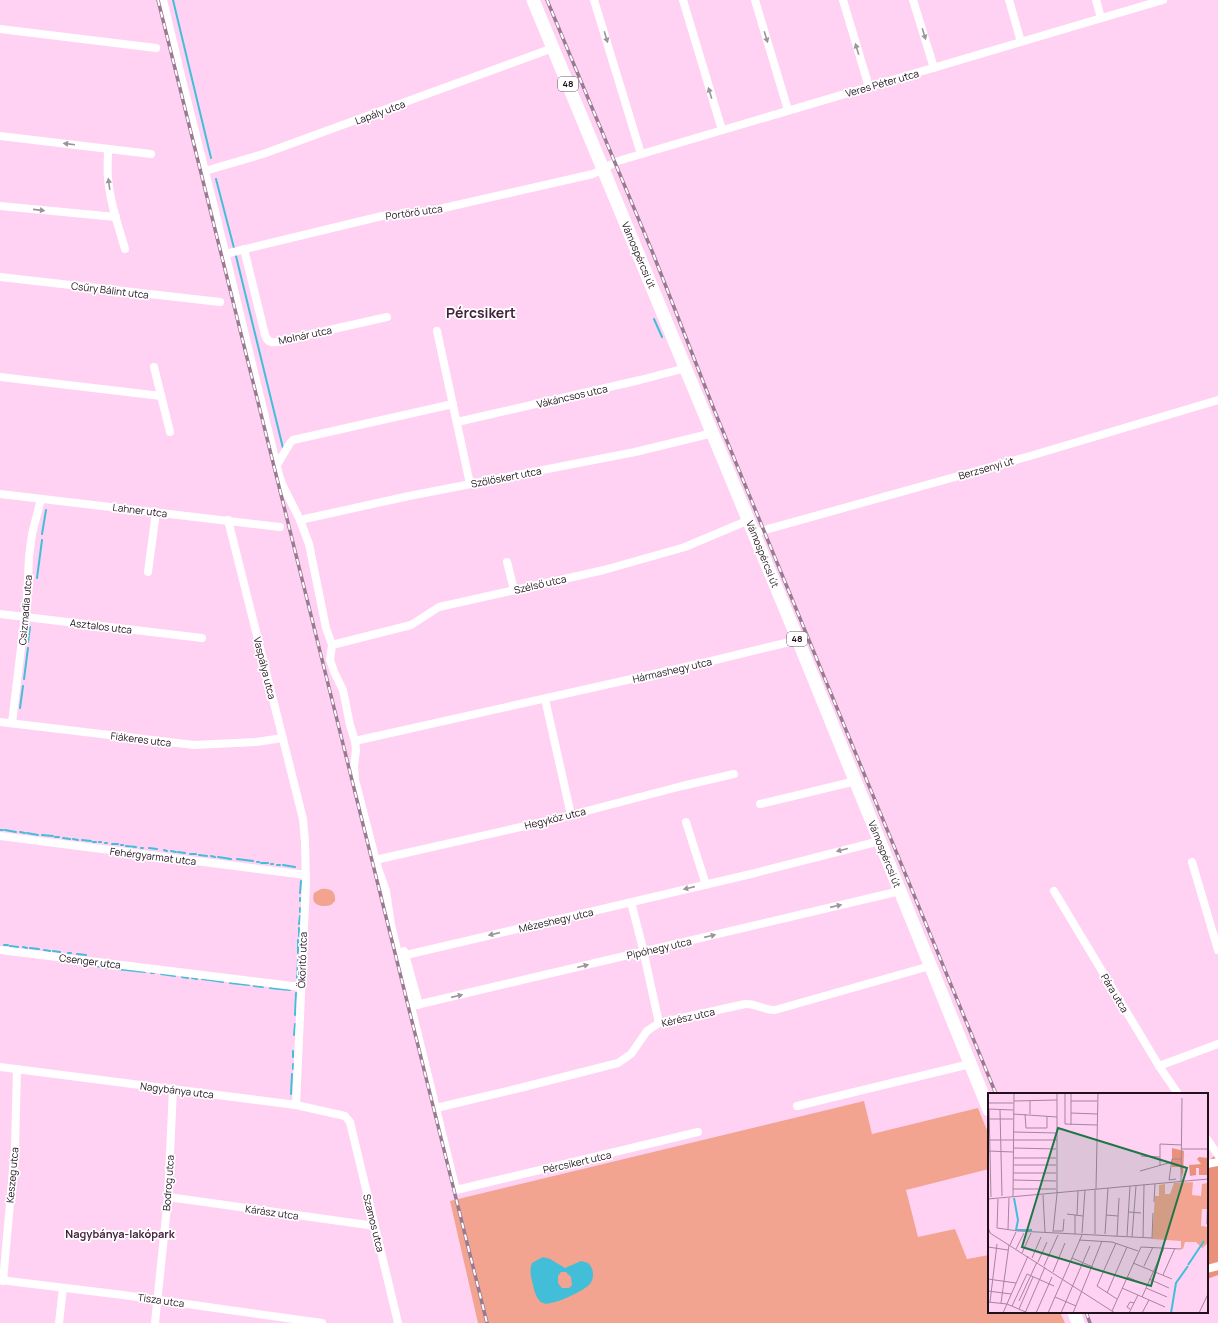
<svg xmlns="http://www.w3.org/2000/svg" width="1218" height="1323" font-family="Manrope,sans-serif">
  <style>
    .green { fill: #f2a490 }
    .forest { fill: #e9917a }
    .water { fill: #43bed9; fill-rule: evenodd }
    .lines { fill: none; stroke-linecap: round; stroke-linejoin: round }
    .stream { stroke: #43bed9; stroke-width: 2 }
    .street { stroke: #fff; stroke-width: 8 }
    .primary { stroke: #fff; stroke-width: 13 }
    .rail-casing { stroke: #9a7a92; stroke-width: 3.5 }
    .rail { stroke: #fff; stroke-width: 2; stroke-dasharray: 6; stroke-linecap: butt }
    .oneway { fill: #9b9499 }
    .labels { text-anchor: middle; stroke-width: 3.5; stroke-linejoin: round; paint-order: stroke }
    .shield { fill: #fff; stroke: #635861; stroke-width: 1 }
    .shield-label { font-size: 9px; font-weight: bold; fill: #20111d }
    .street-label { font-size: 10px; fill: #20111d; stroke: #fff }
    .neighbourhood-label { font-size: 11px; font-weight: bold; fill: #45223e; stroke: #fff }
    .district-label { font-size: 14px; font-weight: bold; fill: #45223e; stroke: #fff }
    .inset-river { fill: none; stroke: #43bed9; stroke-width: 2 }
    .inset-road { fill: none; stroke: #a6859d; stroke-width: 1 }
    .view { fill: #217648; fill-opacity: 0.15; stroke: #217648; stroke-width: 2 }
    .inset-edge { fill: none; stroke: #20111d; stroke-width: 2 }
  </style>
  <rect width="100%" height="100%" fill="#ffd2f3"/>
  <g class="green">
    <path d="M321,889C330,888 336,891 335,901L331,905C321,908 310,905 314,893Z"/>
    <path d="M864,1101L872,1134L978,1108L989,1135V1169L906,1190L918,1237L955,1229L967,1259L989,1255V1312H1060L1065,1323H478L450,1201Z"/>
  </g>
  <path class="forest" d="M1218,1153V1275L1207,1279V1162Z"/>
  <path class="water" d="M543,1257L550,1259L565,1268L581,1261L588,1263C594,1268 595,1279 589,1285C583,1291 551,1307 543,1303C537,1301 534,1291 533,1285C531,1277 529,1270 532,1263ZM561,1272H566L571,1277L572,1285L569,1288H562L558,1283V1276Z"/>
  <g class="lines">
    <g class="stream">
      <path d="M173,0L211,158"/>
      <path d="M216,179L234,248"/>
      <path d="M236,256L283,448"/>
      <path d="M654,319L662,337"/>
      <path d="M42,534L46,510"/>
      <path d="M37,578L42,540"/>
      <path d="M28,642L30,627"/>
      <path d="M24,679L28,648"/>
      <path d="M20,708L23,686"/>
      <path d="M0,830H3"/>
      <path d="M5,830L16,832"/>
      <path d="M20,832L25,833"/>
      <path d="M27,833L38,835"/>
      <path d="M42,835L53,836"/>
      <path d="M55,837H59"/>
      <path d="M63,838L70,839"/>
      <path d="M73,839L78,840"/>
      <path d="M82,840L91,841"/>
      <path d="M93,842H96"/>
      <path d="M99,842H101"/>
      <path d="M105,843H107"/>
      <path d="M112,844H118"/>
      <path d="M121,845H123"/>
      <path d="M126,846L136,847"/>
      <path d="M141,848H143"/>
      <path d="M149,848L157,849"/>
      <path d="M164,850L167,851"/>
      <path d="M171,851L176,852"/>
      <path d="M178,852L185,853"/>
      <path d="M190,854H196"/>
      <path d="M199,855L207,856"/>
      <path d="M211,856L215,857"/>
      <path d="M218,857L231,859"/>
      <path d="M237,859L253,861"/>
      <path d="M257,862H259"/>
      <path d="M261,863H268"/>
      <path d="M271,864H273"/>
      <path d="M277,865H280"/>
      <path d="M283,865L295,867"/>
      <path d="M300,893L301,881"/>
      <path d="M300,901V898"/>
      <path d="M300,912V908"/>
      <path d="M299,924L300,916"/>
      <path d="M299,936V928"/>
      <path d="M4,945H8"/>
      <path d="M10,946L18,947"/>
      <path d="M23,947L27,948"/>
      <path d="M30,948L39,949"/>
      <path d="M44,950L50,951"/>
      <path d="M53,951L60,952"/>
      <path d="M68,953H71"/>
      <path d="M298,953V940"/>
      <path d="M77,954L86,955"/>
      <path d="M96,966L103,967"/>
      <path d="M105,968H112"/>
      <path d="M117,969L145,972"/>
      <path d="M151,973H154"/>
      <path d="M161,974L175,976"/>
      <path d="M182,977L188,978"/>
      <path d="M192,978L197,979"/>
      <path d="M297,978L298,960"/>
      <path d="M202,979L209,980"/>
      <path d="M210,980L223,982"/>
      <path d="M230,983L249,985"/>
      <path d="M254,986L263,987"/>
      <path d="M270,988L290,990"/>
      <path d="M295,1015L296,993"/>
      <path d="M294,1035L295,1024"/>
      <path d="M293,1057V1051"/>
      <path d="M293,1069V1064"/>
      <path d="M291,1094L292,1074"/>
    </g>
    <g class="street">
      <path d="M163,0L182,80L214,207L279,475L282,484L300,520L309,544L326,628L332,645L330,660L335,674L343,690L350,725L355,741L356,750L354,766L355,780L377,865L386,891L391,925L456,1190L698,1132"/>
      <path d="M594,0L641,154"/>
      <path d="M683,0L722,130"/>
      <path d="M755,0L788,110"/>
      <path d="M843,0L869,87"/>
      <path d="M913,0L934,68"/>
      <path d="M1009,0L1021,42"/>
      <path d="M1096,0L1101,18"/>
      <path d="M0,29L156,48"/>
      <path d="M0,136L151,154"/>
      <path d="M108,149C108,159 107,168 108,178C110,202 118,225 125,249"/>
      <path d="M205,171L263,154L553,48"/>
      <path d="M0,206L116,217"/>
      <path d="M244,249L265,335C267,341 271,343 276,342L387,317"/>
      <path d="M225,254L382,216L426,212L593,174L618,161L1163,0"/>
      <path d="M0,277L220,302"/>
      <path d="M437,331L470,484"/>
      <path d="M154,367L170,432"/>
      <path d="M0,377L161,396"/>
      <path d="M457,422L640,380L686,368"/>
      <path d="M277,465L290,443L293,440L453,404"/>
      <path d="M0,494L280,527"/>
      <path d="M228,520L303,819L305,842L306,883L296,1105"/>
      <path d="M300,520L409,496L635,452L713,433"/>
      <path d="M754,533L1030,456L1218,400"/>
      <path d="M507,562L514,590"/>
      <path d="M148,572L156,512"/>
      <path d="M0,614L202,638"/>
      <path d="M332,645L411,625L439,607L604,570L685,547L749,520"/>
      <path d="M545,699L571,815"/>
      <path d="M0,722L194,745L256,742L283,738"/>
      <path d="M12,723L27,598L29,557L32,534L41,499"/>
      <path d="M355,741L703,663L798,640"/>
      <path d="M760,804L856,781"/>
      <path d="M686,822L706,885"/>
      <path d="M0,836L306,875"/>
      <path d="M375,860L552,820L682,786L734,774"/>
      <path d="M1192,862L1218,950"/>
      <path d="M1054,891L1159,1066L1178,1094"/>
      <path d="M631,902L642,945L659,1023"/>
      <path d="M0,950L301,987"/>
      <path d="M404,951L419,1005"/>
      <path d="M406,955L751,874L880,841"/>
      <path d="M412,1006L900,891"/>
      <path d="M1159,1066L1218,1044"/>
      <path d="M0,1067L296,1105L345,1116L350,1122L398,1323"/>
      <path d="M797,1106L970,1064"/>
      <path d="M436,1108L516,1089L618,1063L631,1054L647,1031L659,1023L745,1004C756,1003 765,1011 775,1010L930,966"/>
      <path d="M1207,1139L1218,1155"/>
      <path d="M1207,1164L1218,1162"/>
      <path d="M168,1197L375,1226"/>
      <path d="M1207,1269L1218,1266"/>
      <path d="M0,1280L123,1295L322,1323"/>
      <path d="M3,1281L15,1148L17,1069"/>
      <path d="M59,1323L63,1288"/>
      <path d="M155,1323L168,1197L173,1089"/>
    </g>
    <g class="primary">
      <path d="M533,0L798,640L989,1110"/>
      <path d="M1074,1312L1078,1323"/>
    </g>
    <defs>
      <g id="rail">
        <path d="M158,0L487,1323"/>
        <path d="M547,0L654,256L715,412L996,1094"/>
        <path d="M1086,1312L1090,1323"/>
      </g>
    </defs>
    <use href="#rail" class="rail-casing"/>
    <use href="#rail" class="rail"/>
  </g>
  <defs><path id="oneway-solid" d="M-6-.8H1V-3.2L6.5 0L1 3.2V.8H-6Z"/></defs>
  <g class="oneway">
    <use href="#oneway-solid" transform="translate(924 34) rotate(73)"/>
    <use href="#oneway-solid" transform="translate(606 37) rotate(73)"/>
    <use href="#oneway-solid" transform="translate(766 37) rotate(73)"/>
    <use href="#oneway-solid" transform="translate(857 49) rotate(-107)"/>
    <use href="#oneway-solid" transform="translate(710 93) rotate(-107)"/>
    <use href="#oneway-solid" transform="translate(69 144) rotate(-173)"/>
    <use href="#oneway-solid" transform="translate(109 184) rotate(-98)"/>
    <use href="#oneway-solid" transform="translate(39 210) rotate(6)"/>
    <use href="#oneway-solid" transform="translate(842 850) rotate(166)"/>
    <use href="#oneway-solid" transform="translate(689 888) rotate(167)"/>
    <use href="#oneway-solid" transform="translate(836 906) rotate(-13)"/>
    <use href="#oneway-solid" transform="translate(494 934) rotate(167)"/>
    <use href="#oneway-solid" transform="translate(710 936) rotate(-13)"/>
    <use href="#oneway-solid" transform="translate(583 966) rotate(-14)"/>
    <use href="#oneway-solid" transform="translate(457 996) rotate(-13)"/>
  </g>
  <g class="labels">
    <g class="shield">
      <rect x="558" y="77" width="20" height="14" rx="3"/>
      <rect x="787" y="632" width="20" height="14" rx="3"/>
    </g>
    <g class="shield-label">
      <text x="568" y="87">48</text>
      <text x="797" y="642">48</text>
    </g>
    <g class="street-label">
      <text transform="translate(882 83) rotate(-16)" y="4">Veres Péter utca</text>
      <text transform="translate(380 112) rotate(-20)" y="4">Lapály utca</text>
      <text transform="translate(414 212) rotate(-8)" y="4">Portörő utca</text>
      <text transform="translate(639 255) rotate(67)" y="4">Vámospércsi út</text>
      <text transform="translate(110 290) rotate(7)" y="4">Csűry Bálint utca</text>
      <text transform="translate(305 335) rotate(-12)" y="4">Molnár utca</text>
      <text transform="translate(572 396) rotate(-13)" y="4">Vákáncsos utca</text>
      <text transform="translate(986 468) rotate(-16)" y="4">Berzsenyi út</text>
      <text transform="translate(506 477) rotate(-11)" y="4">Szőlőskert utca</text>
      <text transform="translate(140 510) rotate(7)" y="4">Lahner utca</text>
      <text transform="translate(763 554) rotate(68)" y="4">Vámospércsi út</text>
      <text transform="translate(540 584) rotate(-13)" y="4">Szélső utca</text>
      <text transform="translate(25 610) rotate(-85)" y="4">Csizmadia utca</text>
      <text transform="translate(101 626) rotate(7)" y="4">Asztalos utca</text>
      <text transform="translate(265 668) rotate(76)" y="4">Vaspálya utca</text>
      <text transform="translate(672 670) rotate(-13)" y="4">Hármashegy utca</text>
      <text transform="translate(141 739) rotate(7)" y="4">Fiákeres utca</text>
      <text transform="translate(555 818) rotate(-14)" y="4">Hegyköz utca</text>
      <text transform="translate(885 854) rotate(68)" y="4">Vámospércsi út</text>
      <text transform="translate(153 856) rotate(7)" y="4">Fehérgyarmat utca</text>
      <text transform="translate(556 920) rotate(-13)" y="4">Mézeshegy utca</text>
      <text transform="translate(659 948) rotate(-13)" y="4">Pipóhegy utca</text>
      <text transform="translate(302 960) rotate(-88)" y="4">Ököritó utca</text>
      <text transform="translate(90 961) rotate(7)" y="4">Csenger utca</text>
      <text transform="translate(1115 993) rotate(59)" y="4">Pára utca</text>
      <text transform="translate(688 1017) rotate(-13)" y="4">Kérész utca</text>
      <text transform="translate(177 1090) rotate(7)" y="4">Nagybánya utca</text>
      <text transform="translate(577 1162) rotate(-13)" y="4">Pércsikert utca</text>
      <text transform="translate(12 1175) rotate(-85)" y="4">Keszeg utca</text>
      <text transform="translate(168 1183) rotate(-86)" y="4">Bodrog utca</text>
      <text transform="translate(272 1212) rotate(8)" y="4">Kárász utca</text>
      <text transform="translate(374 1223) rotate(76)" y="4">Szamos utca</text>
      <text transform="translate(161 1300) rotate(8)" y="4">Tisza utca</text>
    </g>
    <g class="neighbourhood-label">
      <text x="120" y="1238">Nagybánya-lakópark</text>
    </g>
    <g class="district-label">
      <text x="481" y="318">Pércsikert</text>
    </g>
  </g>
  <g transform="translate(988 1093)">
    <rect width="220" height="220" fill="#ffd2f3"/>
    <path d="M205,89L204,102L213,103L214,91L220,90L219,116H214L213,133L220,134V150L214,155L208,149H197L195,156H193V148L164,146L167,103H171V92L177,91V101H182L186,90Z" fill="#f2a490"/>
    <path d="M184,55L196,58L195,84L192,74H184ZM211,64L220,65V82H211V75H208V82L202,83L201,72L213,71L209,66Z" fill="#e9917a"/>
    <path class="inset-river" d="M26,105L30,127L28,137H44M200,172L216,148M183,220L188,190L200,173"/>
    <path class="inset-road" d="M77,0V31L109,32M26,8L69,7M83,8H109M0,10H25M0,16L25,17M1,16L3,104M12,17L14,103M83,20L109,21M25,21L69,24M37,21L38,35H59V24M42,21V8M0,26H25M83,32V0M25,39L69,40M0,47H69M25,55L68,56M194,56H220M0,58L25,59M153,63L172,64M25,65H68M25,72H68M172,73V51L194,52M152,78L184,69M25,80H68M188,86L181,87L184,66H194M25,87L68,88M193,88L194,5M25,96H68M108,96L110,0M55,102L57,139M25,104L26,0M0,106L220,86M10,106L9,135L30,138L164,145L165,120M166,109L167,91M141,119L153,120M79,121L95,123M87,122V141M89,122L90,98M118,122L130,123M219,131L220,95M0,134L2,140L127,220M20,136L21,105M66,138H75L76,126M65,139L69,101V0M94,140L97,97M107,141V97M117,141L120,95M129,143L131,105M139,143L142,93M144,144L148,93M155,145L156,92M91,147L124,149L150,158M128,150L109,193L129,206M22,152L28,139M0,154L20,157M28,156L36,140M34,160L43,140M44,165L53,144M84,165L105,174M50,169L59,149M145,170L184,186M56,173L70,142M156,173L165,154M65,179L77,150M175,182L187,155M139,184L159,192M0,186L28,190M161,186L181,195M85,192L102,153M134,195L177,214M158,195L179,204M0,198L23,201M119,200L139,154M67,204L88,213M154,204L176,155M31,208L49,169M0,209L19,211M2,209L9,151M13,210L21,152M19,211L40,220M24,213L39,181L66,193M31,216L45,184M142,216L139,214L142,209L146,210M124,218L153,154L193,156M15,220L40,163M37,220L57,174M48,220L64,184M60,220L94,142M73,220L85,192M85,220L114,148M141,220L150,202M154,220L161,207M211,220L220,201"/>
    <path class="view" d="M70,35L199,75L163,193L34,154Z"/>
    <rect width="220" height="220" class="inset-edge"/>
  </g>
</svg>
